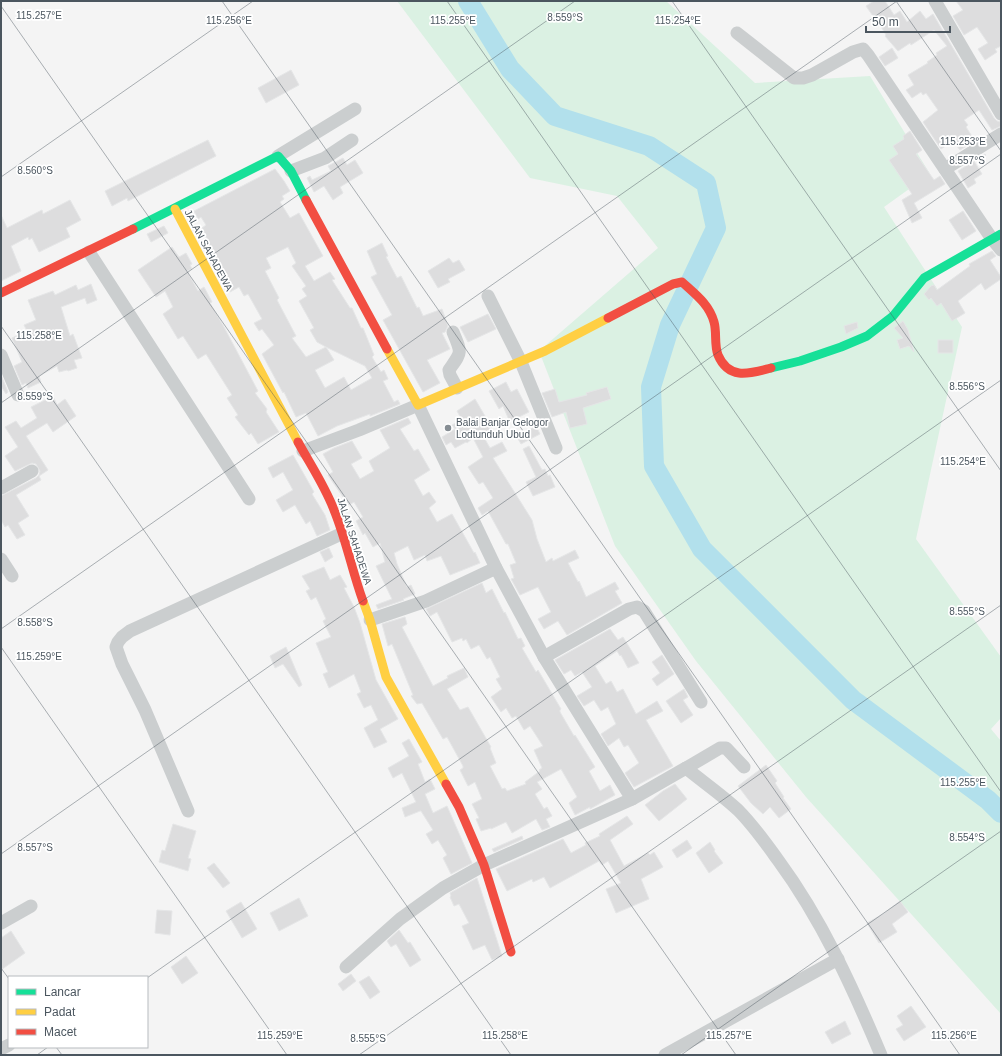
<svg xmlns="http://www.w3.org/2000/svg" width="1002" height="1056" font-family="Helvetica,sans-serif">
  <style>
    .green { fill: #dbf1e3 }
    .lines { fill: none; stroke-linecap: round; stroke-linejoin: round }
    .river { stroke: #b2e0ec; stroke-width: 20 }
    .building { fill: #ddddde; stroke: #e5e6e7; fill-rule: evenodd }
    .street { stroke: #cbcecf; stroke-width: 13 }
    .fast { stroke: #16e098; stroke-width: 9 }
    .slow { stroke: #ffcf43; stroke-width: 9 }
    .jam { stroke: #f24e42; stroke-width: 9 }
    .ticks { fill: none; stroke: #4b565f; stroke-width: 1; stroke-opacity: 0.45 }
    .poi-dot { fill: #868d93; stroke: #fff; stroke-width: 1.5 }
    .labels { text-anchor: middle; stroke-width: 3.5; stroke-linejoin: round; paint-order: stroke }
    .street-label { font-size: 10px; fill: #4b565f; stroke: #fff }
    .poi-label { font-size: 10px; fill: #4b565f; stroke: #fff; text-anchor: start }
    .ticks-label { font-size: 10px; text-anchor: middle; fill: #4b565f; stroke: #fff; stroke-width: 3.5; stroke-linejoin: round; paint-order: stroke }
  </style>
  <rect width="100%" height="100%" fill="#f4f4f4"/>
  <path class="green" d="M397,1H666L755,83L870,76L930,174L884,207L962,327L916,539L1001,657V718L991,729L1001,741V1014L806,797L696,661L615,546L539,351L658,248L617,196L530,178Z"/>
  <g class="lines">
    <path class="river" d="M468,1L510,69L555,116L649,146L706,183L716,228L670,325L651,387L654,466L702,549L853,700L988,800L1001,813"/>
  </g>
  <g class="building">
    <path d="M874,1H885L894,15L900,11L907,22L920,11L926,19L933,14L994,118L997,121L1001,122V126L992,130L979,110L964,120L968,125L966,127L975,141L960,150L953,141L941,149L923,122L938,110L926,93L923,95L921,92L912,98L906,90L914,85L908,75L928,63L927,62L937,55L936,53L947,46L934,30L911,45L910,43L898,51L885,36L886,35L876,18L875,19L866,6Z"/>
    <path d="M956,1H1001V46L995,49L997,52L985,60L978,49L988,43L977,27L964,35L953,16L963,10Z"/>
    <path d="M892,48L898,58L885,66L879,57Z"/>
    <path d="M291,70L299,85L266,103L258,88Z"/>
    <path d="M910,131L922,150L916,154L934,180L940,176L945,184L914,203L922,218L912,223L902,200L912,194L889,160L898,154L893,146L904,139L903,136Z"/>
    <path d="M208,140L216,156L128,201L127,198L112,206L105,191Z"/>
    <path d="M985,154L986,155L974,161L982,174L974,179L976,183L968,188L958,171Z"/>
    <path d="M343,158L347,165L355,160L363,173L340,187L343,193L333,200L324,186L314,192L307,178L310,176L312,180L331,171L328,166Z"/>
    <path d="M275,169L284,181L290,191L282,196L284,199L280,202L290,218L299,213L323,256L305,266L314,281L330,272L335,279L332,280L350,308H352L361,328H363L374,355L372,357L381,372L384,370L388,379L383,381L394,402L398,400L400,404L370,416V414L337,426L318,436L306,413L296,417L284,392L283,393L262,354L274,345L262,329L259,331L254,323L262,319L248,294L244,296L239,287L230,292L204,243L208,241L202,228L206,225L201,217L198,219L194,211ZM288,247L296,263L292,266L306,286L302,289L307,296L299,301L314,328L310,330L317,342L326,347L306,357L292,338L296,336L277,300L279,298L265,271L271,268L266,258ZM326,347L365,366L372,378L351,390L344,377L325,388L315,370L334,360Z"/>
    <path d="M70,200L81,220L66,228L70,237L39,252L32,238L29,240L28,237L11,246L21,271L1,281V215L7,228L42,210L43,214Z"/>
    <path d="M963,211L976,231L962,240L949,220Z"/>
    <path d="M164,226L168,233L151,242L147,234Z"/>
    <path d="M382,243L388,256L386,257L397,278L401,276L417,308L419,307L423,316L442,309L448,326L445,332L442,333L450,349L427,360L440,383L423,392L383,320L392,315L371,277L377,274L367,251Z"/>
    <path d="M172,247L179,257L186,253L192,264L190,265L192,269L187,271L198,291L204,287L212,302L210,303L224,327L258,391L255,393L267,409L266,412L279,432L258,444L251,433L249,435L235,417L238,415L227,398L232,395L206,354L198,359L183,336L178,339L163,314L173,307L165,291L156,297L138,270Z"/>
    <path d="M992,251L996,256L990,260L1001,277V279L985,290L981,283L958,301L965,313L952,321L941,303L937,306L931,298L929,300L924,294L931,286L934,285L937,290L970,266L969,264Z"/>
    <path d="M449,258L453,263L459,260L465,270L448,279L450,282L438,288L428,271Z"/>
    <path d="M91,284L97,300L87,304L85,298L61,307L70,336L73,334L82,358L74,360L77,368L68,371L67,370L59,372L57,366L39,376L41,382L28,388L26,383L22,385L14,366L22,362L12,338L27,331L24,325L36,320L28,300L53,291L55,295L76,285L78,290Z"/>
    <path d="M488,314L496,329L468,342L460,327Z"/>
    <path d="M903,321L908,330L914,352L909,346L900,349L897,340L903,338L894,328Z"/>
    <path d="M857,322L858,328L846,334L844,326Z"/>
    <rect x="938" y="340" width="15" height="13"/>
    <path d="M1,375L8,392L6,394L1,386Z"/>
    <path d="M506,382L511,392L517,389L529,412L513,420H509L503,406L499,409L489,391Z"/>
    <path d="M607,387L611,399L583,408L587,424L570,428L566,412L552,417L542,393L555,389L559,402L587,395L586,393Z"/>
    <path d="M53,396L57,405L65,399L76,416L53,432L47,423L26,436L48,470L39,476L41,480L16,495L29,516L18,523L25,535L17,539L8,525L5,527L1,520V496L36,478L39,475L40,471L36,464L32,463L15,471L5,456L18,447L5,427L16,421L21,428L37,418L31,407Z"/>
    <path d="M475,399L492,428L482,434L490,448L502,442L507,451L493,458L532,520L537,539L546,562L552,558L553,561L575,550L579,558L568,563L578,582L579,581L586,597L615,582L619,589L615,591L622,603L567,635L558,621L544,629L538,619L551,612L538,587L520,595L511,579L514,578L510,565L516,563L508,544H506L488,511L482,515L478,508L493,498L483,482L479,484L468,467L483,457L473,438L467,443L466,442L455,448L451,442L446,445L442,437L455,429L452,425L462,420L457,411Z"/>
    <path d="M408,418L411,423L400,429L414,451L418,449L430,470L414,480L423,496L429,492L436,502L429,508L437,522L452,514L474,553L475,552L480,563L450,575L441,556L427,561L425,555L414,560L408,546L394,553L397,564L407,587L411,585L415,594L403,599L404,600L378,609L376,605L392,599L376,566L385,562L380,543L373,547L365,533L363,535L356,521L363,517L354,502L349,505L344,496L343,497L332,481L328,475L333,472L323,454L334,448L352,441L362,458L351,464L360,479L374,471L369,461L390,448L380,430Z"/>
    <path d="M536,426L540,434L521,444L517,437Z"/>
    <path d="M529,446L542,470L545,469L548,476L550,475L555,487L533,496L526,482L536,477L523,449Z"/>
    <path d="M293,455L314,492L312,494L325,515L330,530L317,536L310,521L306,524L295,505L283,512L276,500L293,490L283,472L273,478L268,468Z"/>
    <path d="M329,548L333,557L325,562L320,552Z"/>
    <path d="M324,567L330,580L340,575L347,587L344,588L354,607L360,623L376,680L398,719L380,729L387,742L374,748L364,728L378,720L371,705L364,708L357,694L361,692L354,674L329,688L323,674L328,672L316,643L331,637L323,621L326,619L316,597L311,600L306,591L310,589L302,576Z"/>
    <path d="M482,583L486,593L492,589L504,613L505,612L518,639L521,638L525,646L522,648L536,672L538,670L561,709L560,710V712L574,736L575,735L595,767L589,771L600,791L610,785L615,795L590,809V807L575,815L569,803L577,797L576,795L561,769L537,782L542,789L535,794L544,809L547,807L552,816L546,819L550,827L542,830L536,819L512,833L506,822L491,829V828L481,831L476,819L479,818L472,804L482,799L475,782L468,786L460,770L463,768V766L447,737L443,739L422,703L417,704L411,696L413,695L392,644L388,646L382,624L405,617L407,624L402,627L433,686L448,678L447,676L464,668L468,677L447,689L460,710L468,707L491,747L490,748L496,763L490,766L502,789L505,788L507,791L526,784L525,782L540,771L539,770L542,768L534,750L543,746L530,726L524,730L516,716L512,718L506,708L501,712L491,697L502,689L496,679L500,677L490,657L487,659L479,645L471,649L466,639L463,641L462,638L452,642L437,612L430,616L426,609Z"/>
    <path d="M610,629L618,640L623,637L639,663L628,668L621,655L620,656L617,651L595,666L606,684L611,681L617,692L623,689L636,714L657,701L663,711L646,720L673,766L634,787L625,773L639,763L628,745L624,747L619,738L608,746L601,734L616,724L608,707L601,711L594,700L584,706L577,696L592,687L582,672L575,676L571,670L564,674L555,660Z"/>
    <path d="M286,647L302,685L299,687L283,664L275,668L270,656Z"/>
    <path d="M662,655L674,674L657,686L652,679L660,673L652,662Z"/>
    <path d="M684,689L688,697L683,700L693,715L681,723L666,701Z"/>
    <path d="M409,739L422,762L418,764L425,782L430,779L435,789L425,794L433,813L447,806L472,863L451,874L443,858L447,855L438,840L432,844L426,834L433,830L421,811H420L405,817L402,808L416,802L402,773L393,778L388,768L409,756L402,743Z"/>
    <path d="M766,765L777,781L775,783L784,797L783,798L791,809L779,818L770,807L763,814L751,803L738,786Z"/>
    <path d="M675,784L687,799L659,821L645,805L663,791Z"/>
    <path d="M627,816L633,824L610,840L624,866L648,853L650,855L654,852L663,867L641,879L649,899L616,913L606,889L621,883L608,861L602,865L599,861L550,888L544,877L533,882L532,879L507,891L496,869L563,839L571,853L586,845L585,843L600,836L599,834Z"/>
    <path d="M173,824L196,831L188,858L191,859L188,871L159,862L162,850L165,851Z"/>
    <path d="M522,836L523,839L494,852L492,849Z"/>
    <path d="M687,840L692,848L677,858L672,850Z"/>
    <path d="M710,842L715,850L714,851L723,863L709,873L696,853Z"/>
    <path d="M214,863L230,883L223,888L207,868Z"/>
    <path d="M477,878L502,956L492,960L485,945L473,950L462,926L469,923L459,904L454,906L450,897L451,896L450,893Z"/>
    <path d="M299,898L308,916L279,931L270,913Z"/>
    <path d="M900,901L908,912L892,924L897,932L879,943L867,923L883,914Z"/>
    <path d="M241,902L257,929L242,938L226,911Z"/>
    <path d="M157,910L172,911L170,935L155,933Z"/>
    <path d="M399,930L408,943L410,942L421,960L410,967L396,944L391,947L387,941Z"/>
    <path d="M11,931L25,953L1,970V938Z"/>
    <path d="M186,956L198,973L182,984L171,967Z"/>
    <path d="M351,974L356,981L343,991L338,984Z"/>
    <path d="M369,976L380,992L370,999L359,982Z"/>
    <path d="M911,1006L926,1027L904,1041L896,1029L903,1025L897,1016Z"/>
    <path d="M845,1021L851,1034L832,1044L825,1032Z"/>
  </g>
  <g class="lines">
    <g class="street">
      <path d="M935,1L1001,114"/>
      <path d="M737,33L794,78H803L812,75L853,52L863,49L868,55L992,239L1001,250"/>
      <path d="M278,156L355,109"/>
      <path d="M945,169L1001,134"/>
      <path d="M291,171L325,158L352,140"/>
      <path d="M89,252L249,499"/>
      <path d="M488,296L521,362L556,448"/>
      <path d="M453,332C462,354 462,351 449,370L450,375L457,388"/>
      <path d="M1,355L18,395"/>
      <path d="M303,451L359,430L418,405L496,568L544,657L632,799"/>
      <path d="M1,488L32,471"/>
      <path d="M1,559L12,576"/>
      <path d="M370,620L426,601L496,568"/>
      <path d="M544,657L629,609L637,607L644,611L701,702"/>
      <path d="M686,768L720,748H726L744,767"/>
      <path d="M188,811L145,710L122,664L116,647L118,642L122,637L130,631L341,534"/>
      <path d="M1,923L31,906"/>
      <path d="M346,967L400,919L443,888L484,865L632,799L686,768C703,782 722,795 738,810C753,825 765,842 778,860C822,920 852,986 881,1055"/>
      <path d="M1,1049L9,1045"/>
      <path d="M665,1055L838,959"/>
    </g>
    <g class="fast">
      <path d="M133,229L278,156L291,171L306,200"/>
      <path d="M771,368L800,361L841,347L867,336L893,316L924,278L1001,234"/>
    </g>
    <g class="slow">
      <path d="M175,209L298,442"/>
      <path d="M387,349L418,405L545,351L608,318"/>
      <path d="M363,601L370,620L386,677L446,784"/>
    </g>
    <g class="jam">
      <path d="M306,200L387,349"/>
      <path d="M1,293L133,229"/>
      <path d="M608,318L673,284L682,282C695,294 709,304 714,322C717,332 714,345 718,355C729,381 751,373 771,368"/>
      <path d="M298,442C310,464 325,486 334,510C346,539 352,571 363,601"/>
      <path d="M446,784L459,807L484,865L511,952"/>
    </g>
  </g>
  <path class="ticks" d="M222,1L960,1055M447,1L1001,792M672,1L1001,471M896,1L1001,151M1,6L736,1055M1,177L253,1M1,326L511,1055M1,403L575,1M1,629L897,1M1,647L287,1055M1,854L1001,154M1,968L9,979M147,978L1001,380M56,1047L62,1055M37,1055L48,1047M359,1055L1001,605M681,1055L1001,831"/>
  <circle class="poi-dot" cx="448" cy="428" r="4"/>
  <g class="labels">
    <g class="street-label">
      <text transform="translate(209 250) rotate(62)" y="4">JALAN SAHADEWA</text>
      <text transform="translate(355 541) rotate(72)" y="4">JALAN SAHADEWA</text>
    </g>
    <g class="poi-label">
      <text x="456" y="426">Balai Banjar Gelogor<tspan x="456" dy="12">Lodtunduh Ubud</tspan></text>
    </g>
  </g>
  <g class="ticks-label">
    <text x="39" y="19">115.257°E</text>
    <text x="565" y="21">8.559°S</text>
    <text x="229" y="24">115.256°E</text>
    <text x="453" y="24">115.255°E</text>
    <text x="678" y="24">115.254°E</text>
    <text x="963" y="145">115.253°E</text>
    <text x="967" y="164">8.557°S</text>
    <text x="35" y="174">8.560°S</text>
    <text x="39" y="339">115.258°E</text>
    <text x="967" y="390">8.556°S</text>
    <text x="35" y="400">8.559°S</text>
    <text x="963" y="465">115.254°E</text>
    <text x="967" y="615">8.555°S</text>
    <text x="35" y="626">8.558°S</text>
    <text x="39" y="660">115.259°E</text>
    <text x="963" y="786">115.255°E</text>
    <text x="967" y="841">8.554°S</text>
    <text x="35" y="851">8.557°S</text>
    <text x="280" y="1039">115.259°E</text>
    <text x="505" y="1039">115.258°E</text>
    <text x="729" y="1039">115.257°E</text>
    <text x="954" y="1039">115.256°E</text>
    <text x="368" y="1042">8.555°S</text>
  </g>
  <rect width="1002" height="1056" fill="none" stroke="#4b565f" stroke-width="4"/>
  <rect x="8" y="976" width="140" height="72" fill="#ffffff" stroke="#b7bbbf"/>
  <rect x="16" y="989" width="20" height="6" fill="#16e098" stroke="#b7bbbf"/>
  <text x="44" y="996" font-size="12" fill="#4b565f">Lancar</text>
  <rect x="16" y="1009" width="20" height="6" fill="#ffcf43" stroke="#b7bbbf"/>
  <text x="44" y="1016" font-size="12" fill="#4b565f">Padat</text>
  <rect x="16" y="1029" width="20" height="6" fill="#f24e42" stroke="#b7bbbf"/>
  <text x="44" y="1036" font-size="12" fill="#4b565f">Macet</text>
  <path d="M866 26v6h84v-6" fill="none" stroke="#4b565f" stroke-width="2"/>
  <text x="872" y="26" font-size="12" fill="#4b565f" stroke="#ffffff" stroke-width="3" paint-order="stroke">50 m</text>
</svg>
